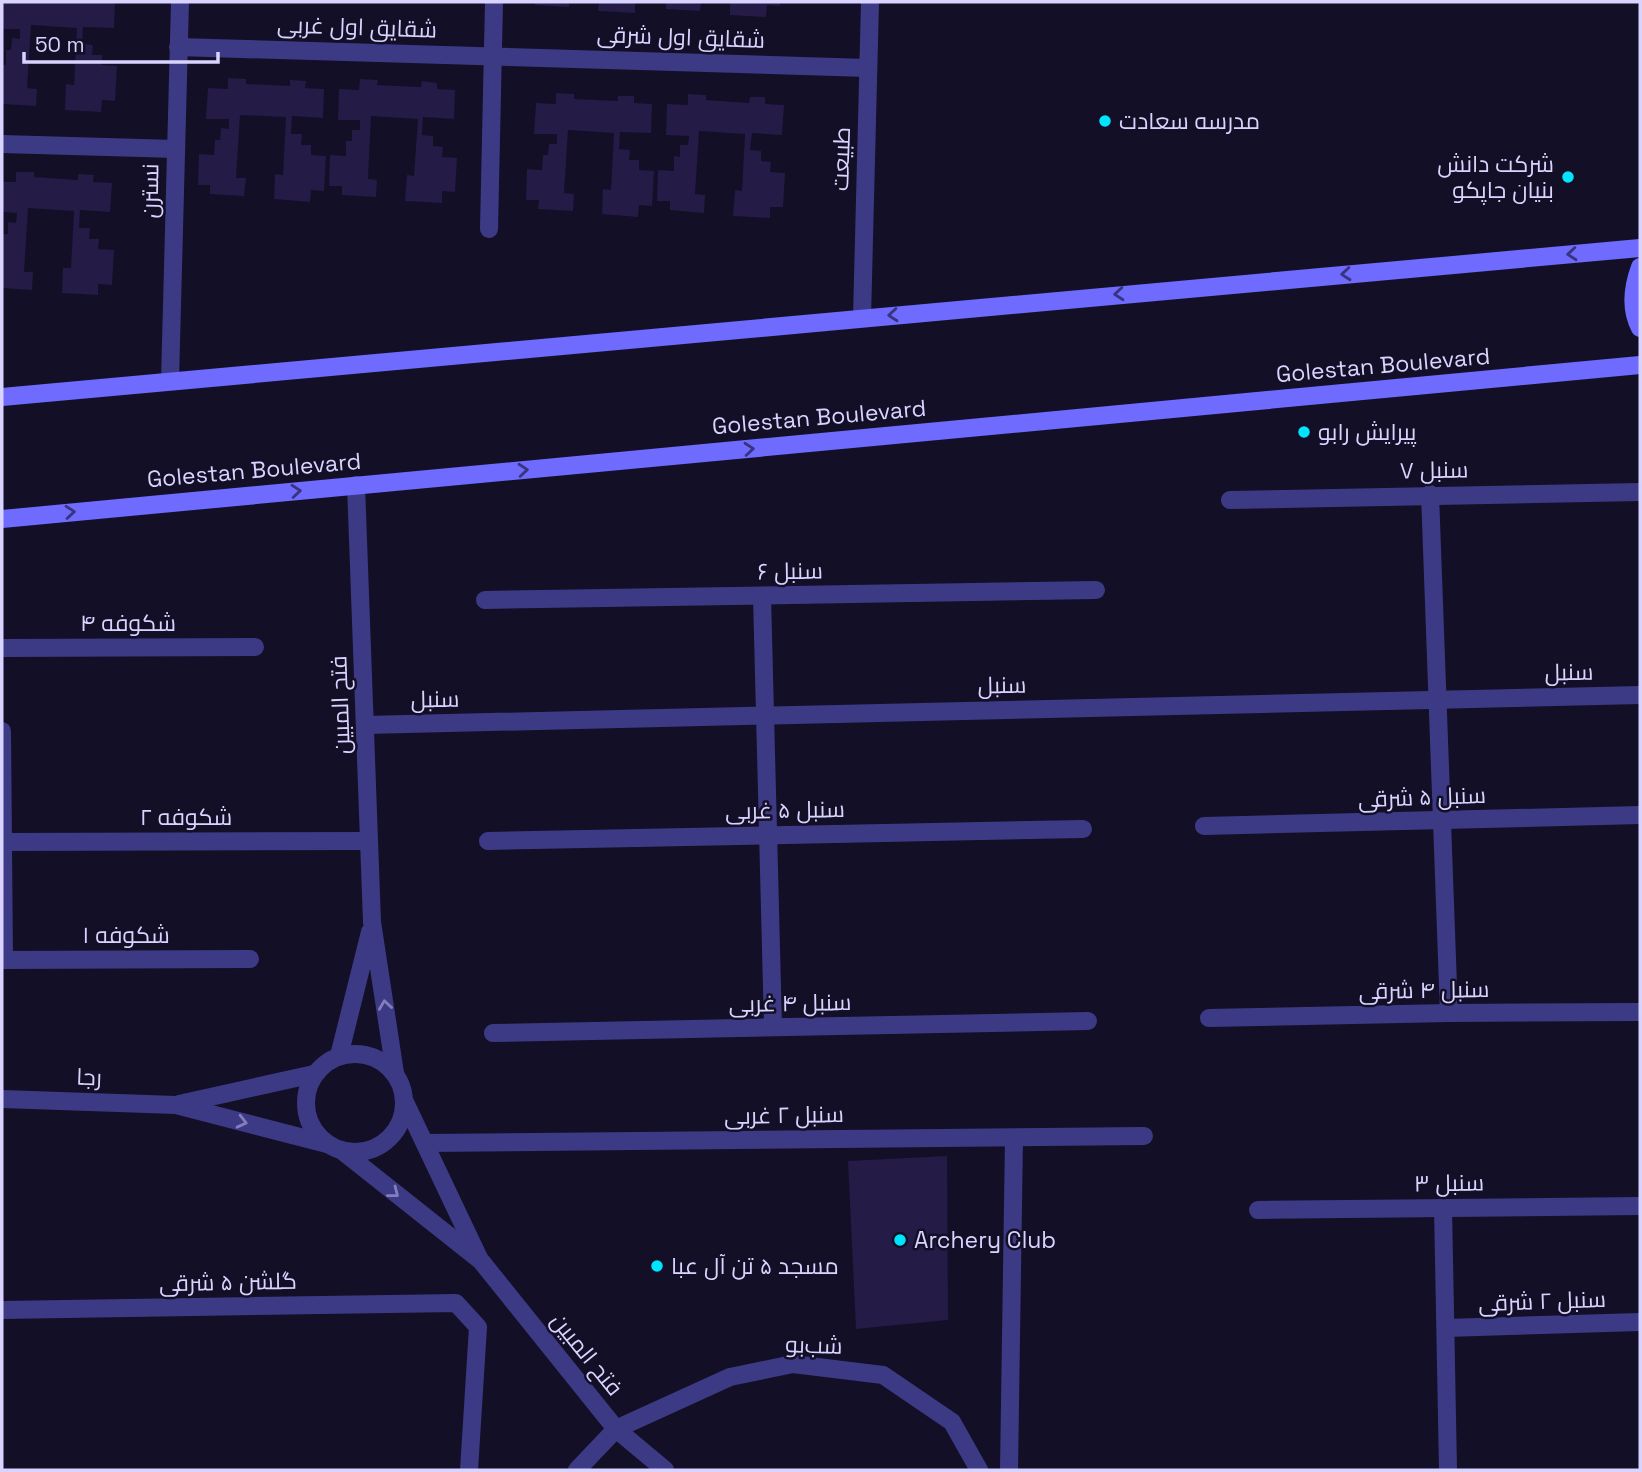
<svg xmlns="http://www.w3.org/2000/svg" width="1642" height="1472" font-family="'Space Grotesk',Cairo,sans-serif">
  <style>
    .building { fill: #241b47 }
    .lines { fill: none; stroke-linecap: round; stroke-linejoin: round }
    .minor { stroke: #3d3a85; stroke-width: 18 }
    .secondary { stroke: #6f6bff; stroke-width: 18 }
    .oneway { stroke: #38347d }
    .oneway2 { stroke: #837fbc }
    .poi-dot { fill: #00e5ff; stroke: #130f26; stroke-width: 2.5 }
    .labels { text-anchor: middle; stroke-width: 5; stroke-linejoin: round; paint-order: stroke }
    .street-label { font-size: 23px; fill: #d9d4ff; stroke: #130f26 }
    .poi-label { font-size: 23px; fill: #d9d4ff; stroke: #130f26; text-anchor: start }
  </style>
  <rect width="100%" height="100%" fill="#130f26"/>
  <g class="building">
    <path d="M2,2H115L114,28L83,27L82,44L93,45L92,55H102V65L117,66L115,101L102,100L101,112L65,110L66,84L74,85L77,28L31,25L27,88L37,89L36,106L2,104V65H6V50H11L12,38L20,39V29H2Z"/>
    <path d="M535,2H569V7L535,5Z"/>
    <path d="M599,2H635V13L598,11Z"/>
    <path d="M666,2H701L700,11L666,9Z"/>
    <path d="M730,2H780V6L767,5L766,17L730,15Z"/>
    <path d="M228,78L246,79V84L290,86V80L306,81L305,88L324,89L323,118L292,116L291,134H302L301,145H311V155L326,156L324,191L311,190L310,202L274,199L275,174L283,175L286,117L240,115L236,178H246L244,196L210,194V185H198L199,154L214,155L215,140H220L221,128L229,129V119H206L208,88L228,89Z"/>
    <path d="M360,79L378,80L377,85L421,87L422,81L437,83V89L455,90L454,119L423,117L422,135L433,136V146L443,147L442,157L457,158L455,192L442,191V203L405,201L407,175L414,176L418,119L371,116L368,179L377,180L376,197L342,195V186H329L330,155L346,156V141H352V130H360V120H338L339,89L359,90Z"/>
    <path d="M556,93L574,94V99L618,101V96H634V103L652,104L651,133L620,132L619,149L630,150L629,160H639V170L654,171L652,206L639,205L638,217L602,214L603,189L611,190L614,133L568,130L564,193L574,194L573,211L538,209L539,200H526L527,169L542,170L543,155H548L549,144H557V134H534L536,103L556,104Z"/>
    <path d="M688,94L706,95V100L749,103L750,97H765V104L784,105L782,135L752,133L750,150L761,151V161L771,162L770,172L785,173L783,207H770V218L733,216L735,190L742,191L745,134L699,131L695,194L705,195L704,213L670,210V201H657L658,170L674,171V156L680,157V145H688L689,136L666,135L667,104L688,105Z"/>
    <path d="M16,172H34V177L78,180V174L94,175L93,182L112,183L110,212L80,210L79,228H90L89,239H99L98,249L114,250L112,285L98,284V295L62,293L63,268H71L74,211L28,208L24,272H33L32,290L2,288L3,234H8V222L16,223L17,213L2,212V182H16Z"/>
    <path d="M947,1156L948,1320L856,1329L848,1161Z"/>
  </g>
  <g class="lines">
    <g class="minor">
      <path d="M178,47L868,68"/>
      <path d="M2,144L176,149"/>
      <path d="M489,229L494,2"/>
      <path d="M862,318L870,2"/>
      <path d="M170,381L180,2"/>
      <path d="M356,485L372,922L395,1073"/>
      <path d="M1430,494L1449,1013"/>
      <path d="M1230,500L1640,492"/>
      <path d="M762,596L773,1027"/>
      <path d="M485,600L1096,590"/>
      <path d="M2,648L255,647"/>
      <path d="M365,725L1640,695"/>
      <path d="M2,731L4,960"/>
      <path d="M1204,826L1640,815"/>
      <path d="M488,841L1083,829"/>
      <path d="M3,842L369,841"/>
      <path d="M2,960L250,959"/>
      <path d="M1209,1018L1449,1013L1640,1012"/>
      <path d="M493,1033L1088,1021"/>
      <circle cx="355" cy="1103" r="49"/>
      <path d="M339,1056L370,932"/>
      <path d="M2,1099L176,1105L327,1144"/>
      <path d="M405,1102L479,1258"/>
      <path d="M179,1104L314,1074"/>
      <path d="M425,1143L1144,1136"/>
      <path d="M341,1150L481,1261L616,1429L665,1470"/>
      <path d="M1443,1207L1448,1470"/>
      <path d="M1258,1210L1640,1206"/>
      <path d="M2,1310L456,1303L478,1327L469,1470"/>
      <path d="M1446,1328L1640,1322"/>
      <path d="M577,1470L616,1429L730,1377L793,1364L883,1375L952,1422L979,1470"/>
      <path d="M1009,1470L1014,1138"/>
    </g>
    <g class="secondary">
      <path d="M1640,267C1633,286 1630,309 1640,328"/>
      <path d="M2,397L1640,248"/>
      <path d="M2,519L1640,365"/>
    </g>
  </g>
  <defs><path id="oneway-chevron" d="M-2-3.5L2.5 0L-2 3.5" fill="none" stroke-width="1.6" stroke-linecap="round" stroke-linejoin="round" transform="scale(1.75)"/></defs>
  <g class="oneway">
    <use href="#oneway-chevron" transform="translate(1572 254) rotate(175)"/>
    <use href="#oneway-chevron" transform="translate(1346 274) rotate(175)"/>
    <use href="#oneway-chevron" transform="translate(1119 294) rotate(175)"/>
    <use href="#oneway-chevron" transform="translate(893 315) rotate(175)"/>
    <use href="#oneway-chevron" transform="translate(749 449) rotate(-5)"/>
    <use href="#oneway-chevron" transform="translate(523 470) rotate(-5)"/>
    <use href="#oneway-chevron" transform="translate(296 491) rotate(-5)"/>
    <use href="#oneway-chevron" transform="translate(70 512) rotate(-5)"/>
  </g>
  <g class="oneway2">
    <use href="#oneway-chevron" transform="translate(385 1005) rotate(-98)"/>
    <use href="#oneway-chevron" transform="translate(242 1122) rotate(14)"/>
    <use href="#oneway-chevron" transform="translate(394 1193) rotate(38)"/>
  </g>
  <g class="poi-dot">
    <circle cx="1105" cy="121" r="7"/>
    <circle cx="1568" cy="177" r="7"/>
    <circle cx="1304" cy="432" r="7"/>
    <circle cx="900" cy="1240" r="7"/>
    <circle cx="657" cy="1266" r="7"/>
  </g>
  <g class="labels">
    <g class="street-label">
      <text transform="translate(357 27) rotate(2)" y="8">شقایق اول غربی</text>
      <text transform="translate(681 37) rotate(2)" y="8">شقایق اول شرقی</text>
      <text transform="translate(841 159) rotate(-88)" y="8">طبیعت</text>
      <text transform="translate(150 191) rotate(-89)" y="8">نسترن</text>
      <text transform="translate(1383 365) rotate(-5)" y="8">Golestan Boulevard</text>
      <text transform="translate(819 417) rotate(-5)" y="8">Golestan Boulevard</text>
      <text transform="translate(254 470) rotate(-5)" y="8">Golestan Boulevard</text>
      <text transform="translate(1434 470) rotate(-1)" y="8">سنبل ۷</text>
      <text transform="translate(790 571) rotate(-1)" y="8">سنبل ۶</text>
      <text x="128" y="631">شکوفه ۴</text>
      <text transform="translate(1569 672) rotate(-1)" y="8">سنبل</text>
      <text transform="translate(1002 685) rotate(-1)" y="8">سنبل</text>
      <text transform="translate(435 699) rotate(-1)" y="8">سنبل</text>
      <text transform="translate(340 705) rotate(-92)" y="8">فتح المبین</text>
      <text transform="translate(1422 797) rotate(-2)" y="8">سنبل ۵ شرقی</text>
      <text transform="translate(785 810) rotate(-1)" y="8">سنبل ۵ غربی</text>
      <text x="186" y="825">شکوفه ۲</text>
      <text x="126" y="943">شکوفه ۱</text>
      <text transform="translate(1424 990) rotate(-1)" y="8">سنبل ۴ شرقی</text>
      <text transform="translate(790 1003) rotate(-1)" y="8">سنبل ۴ غربی</text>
      <text transform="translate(89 1077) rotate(2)" y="8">رجا</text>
      <text transform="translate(784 1115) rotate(-1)" y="8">سنبل ۲ غربی</text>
      <text transform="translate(1449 1183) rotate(-1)" y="8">سنبل ۳</text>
      <text transform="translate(228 1282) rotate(-1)" y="8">گلشن ۵ شرقی</text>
      <text transform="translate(1542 1301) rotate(-2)" y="8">سنبل ۲ شرقی</text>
      <text transform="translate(814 1345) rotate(2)" y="8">شب‌بو</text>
      <text transform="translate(587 1354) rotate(51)" y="8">فتح المبین</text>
    </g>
    <g class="poi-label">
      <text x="1119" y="129">مدرسه سعادت</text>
      <text x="1554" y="172" text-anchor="end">شرکت دانش<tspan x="1554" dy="26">بنیان جاپکو</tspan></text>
      <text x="1318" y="440">پیرایش رابو</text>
      <text x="914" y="1248">Archery Club</text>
      <text x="671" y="1274">مسجد ۵ تن آل عبا</text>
    </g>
  </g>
  <rect width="1642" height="1472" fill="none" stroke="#d9d4ff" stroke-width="7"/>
  <path d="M24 52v10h194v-10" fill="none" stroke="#d9d4ff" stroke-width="3.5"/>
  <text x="35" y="52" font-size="21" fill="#d9d4ff" stroke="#130f26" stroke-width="5" paint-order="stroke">50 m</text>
</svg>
